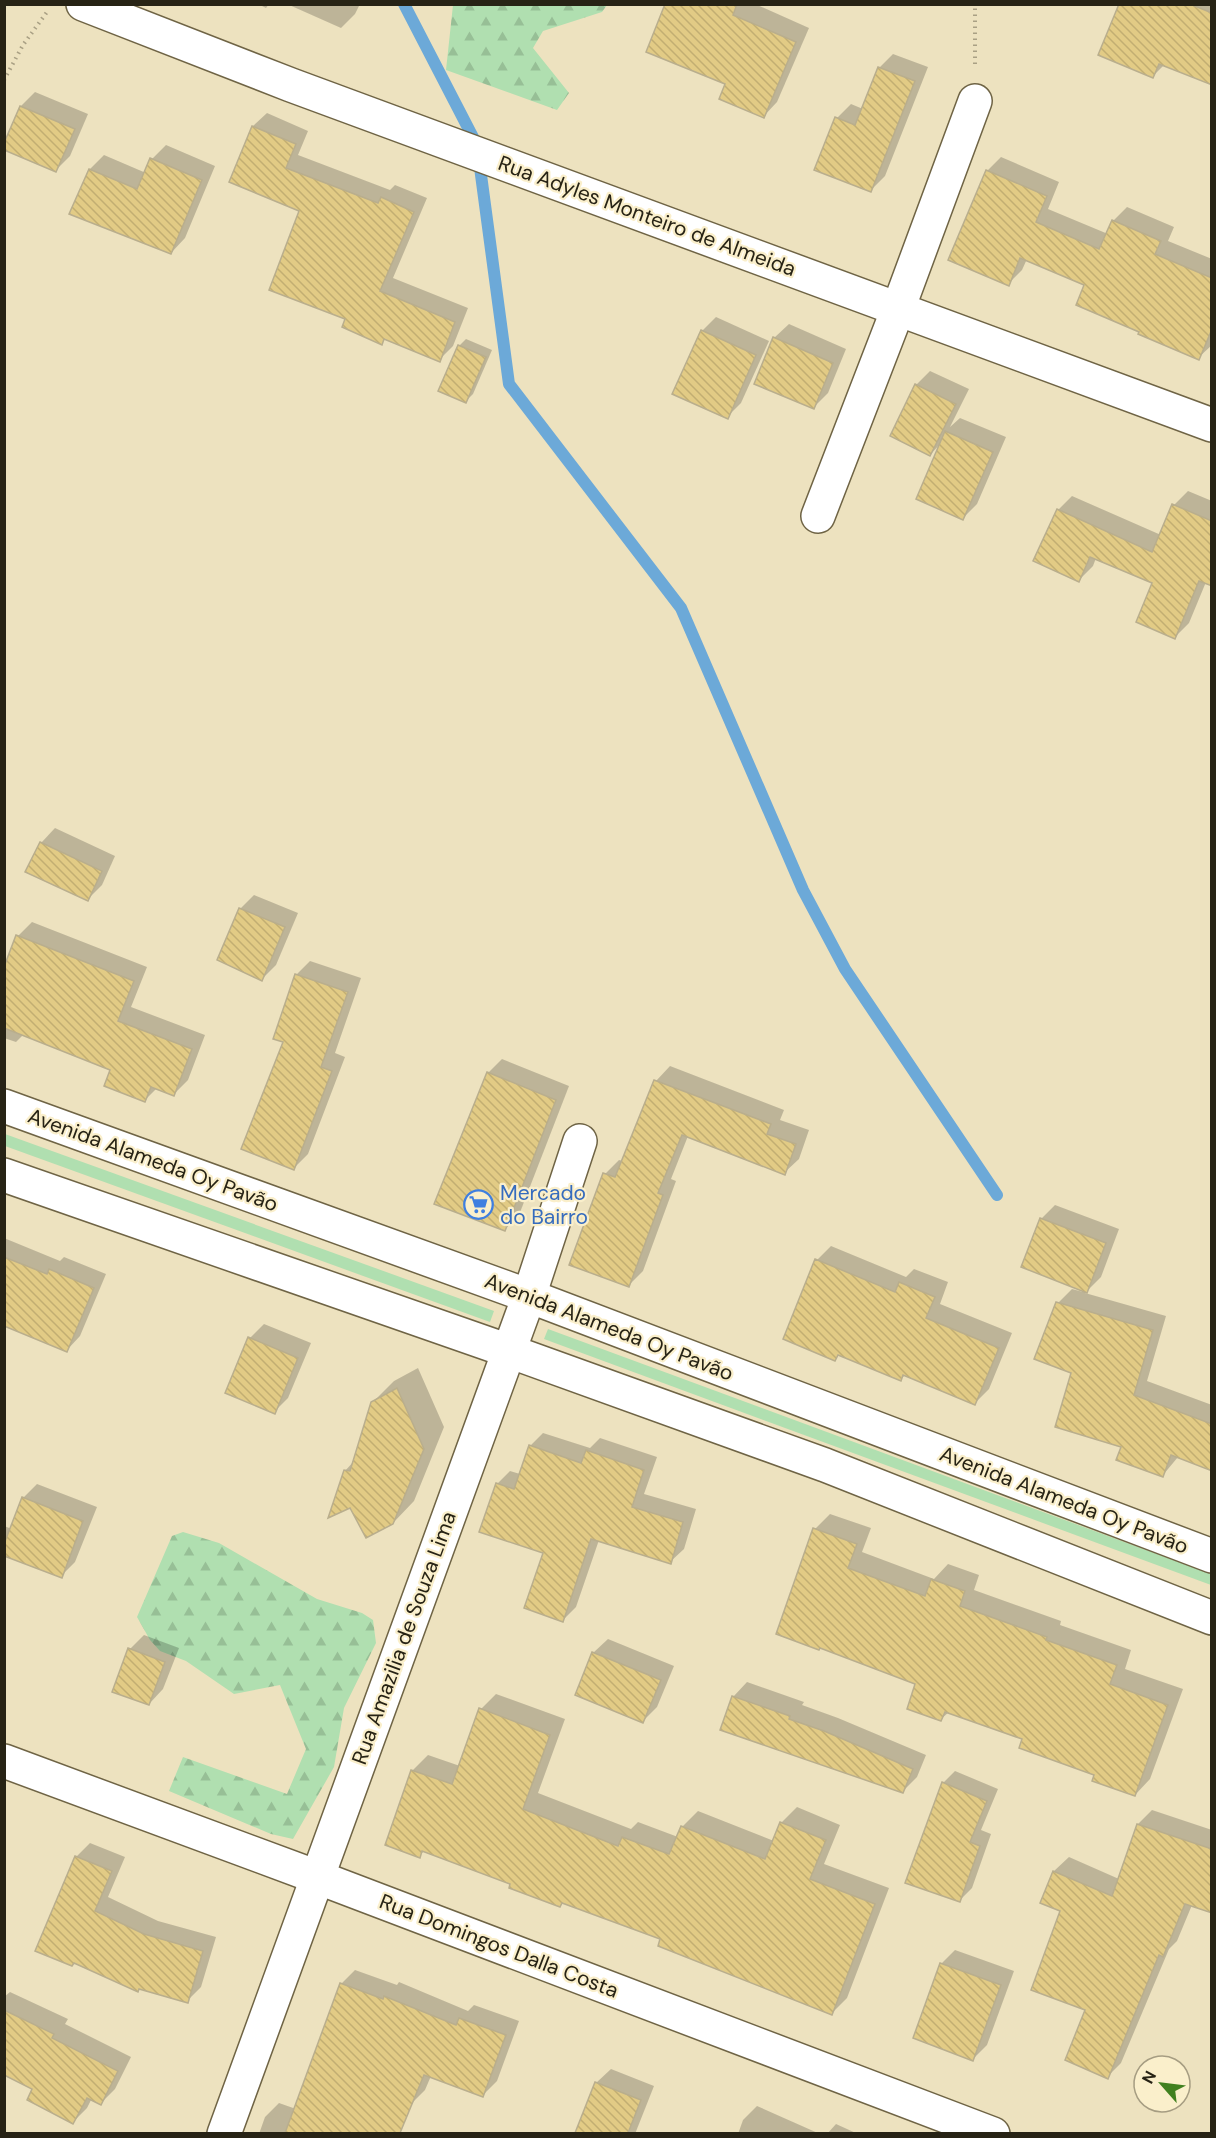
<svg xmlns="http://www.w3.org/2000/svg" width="1216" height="2138" font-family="'DM Sans',sans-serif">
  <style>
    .green { fill: #b0dfb0 }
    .forest { fill: url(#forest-firs) }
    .shadow { fill: #0003 }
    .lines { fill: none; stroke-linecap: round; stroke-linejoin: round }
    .stream { stroke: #6ca9d8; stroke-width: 12 }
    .building { fill: url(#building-back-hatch); stroke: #b9ae8d; stroke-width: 1.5 }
    .minor-casing { stroke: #6f6445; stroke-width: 36 }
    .tertiary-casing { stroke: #6f6445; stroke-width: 36 }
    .path { stroke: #a9a084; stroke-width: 4; stroke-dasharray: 1.5 4.5; stroke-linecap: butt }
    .minor { stroke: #fff; stroke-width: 33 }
    .tertiary { stroke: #fff; stroke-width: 33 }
    .labels { text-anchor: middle; stroke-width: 4.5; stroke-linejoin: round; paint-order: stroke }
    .street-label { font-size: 21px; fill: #272315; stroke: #faefcb }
    .shop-label { font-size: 21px; fill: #366cbe; stroke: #faefcb; text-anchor: start }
  </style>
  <defs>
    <pattern id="forest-firs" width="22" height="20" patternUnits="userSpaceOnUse" patternTransform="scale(1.5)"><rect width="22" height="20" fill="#b0dfb0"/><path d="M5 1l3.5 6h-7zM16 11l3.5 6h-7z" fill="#97bf96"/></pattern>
    <pattern id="building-back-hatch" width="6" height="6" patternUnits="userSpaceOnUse" patternTransform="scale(1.5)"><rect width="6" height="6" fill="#e2cb85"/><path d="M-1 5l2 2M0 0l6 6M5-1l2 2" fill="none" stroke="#c2ae72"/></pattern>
  </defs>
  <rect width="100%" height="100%" fill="#ede2bf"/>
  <g class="green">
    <path d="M5,1134L494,1311L490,1322L5,1146Z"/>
    <path d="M548,1329L1211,1574V1585L544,1339Z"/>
  </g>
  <g class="forest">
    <path d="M453,5V4L607,5L602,12L543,31L533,48L569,93L557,110L446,70Z"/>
    <path d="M183,1532L219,1543L317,1599L362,1613L373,1620L376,1643L344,1708L334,1767L293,1839L271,1834L169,1791L183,1757L287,1794L306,1749L280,1685L234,1694L186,1661L160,1651L150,1640L137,1617L172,1536Z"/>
  </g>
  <g class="shadow">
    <path d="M258,4H269L266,8Z"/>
    <path d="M287,4H360L355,14L341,28Z"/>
    <path d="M667,4H755L809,28L777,102L763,117L727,84Z"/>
    <path d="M1120,4H1212V83L1164,65L1153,76Z"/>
    <path d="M893,54L928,67L885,176L871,190L837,118L851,104L863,109L879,68Z"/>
    <path d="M35,92L88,114L70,156L56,170L4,147L21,106Z"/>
    <path d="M267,113L308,131L298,155L390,190L395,185L427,198L393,278L468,308L453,346L439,360L386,338L381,343L347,318L301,210L231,181L253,126Z"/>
    <path d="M166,145L215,166L185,238L171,253L71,213L90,169L104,155L146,173L152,159Z"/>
    <path d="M1001,157L1059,182L1048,209L1108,234L1113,221L1127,207L1174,227L1168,241L1212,259V345L1198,358L1141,331L1086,285L1027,259L1022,270L1008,284L987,171Z"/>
    <path d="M716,317L769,341L741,403L727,417L702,331Z"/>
    <path d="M789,324L846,349L828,393L814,407L774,338Z"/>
    <path d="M466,339L492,350L473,394L466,401L459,346Z"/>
    <path d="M930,371L969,389L950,427L960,418L1006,437L977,504L963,518L941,443L930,455L916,385Z"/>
    <path d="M1188,491L1212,501V585L1206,582L1189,623L1175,637L1154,582L1096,558L1093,566L1079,580L1058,510L1072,496L1161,535L1174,505Z"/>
    <path d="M55,828L115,856L102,885L88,899L41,843Z"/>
    <path d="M254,895L298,913L276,965L262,979L240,909Z"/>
    <path d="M32,922L147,967L131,1007L205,1035L188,1080L174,1094L157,1088L145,1100L112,1069L24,1034L16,1042L4,1038V968L18,936Z"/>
    <path d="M310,961L361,978L335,1053L345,1057L308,1154L294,1168L296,975Z"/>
    <path d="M502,1059L569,1086L519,1215L505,1229L488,1073Z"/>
    <path d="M670,1066L784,1110L780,1120L809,1130L799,1159L784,1173L688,1136L671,1179L676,1181L643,1271L629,1285L605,1174L619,1160L623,1161L656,1081Z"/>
    <path d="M1055,1205L1119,1229L1101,1277L1085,1293L1166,1316L1147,1381L1212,1405V1470L1178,1457L1163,1475L1123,1446L1073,1372L1058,1303L1072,1289L1083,1292L1084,1290L1041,1219Z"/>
    <path d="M4,1238L60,1261L64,1257L106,1274L80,1336L67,1350L4,1324Z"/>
    <path d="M831,1246L906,1277L914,1269L948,1282L940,1304L1012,1333L989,1389L975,1403L905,1375L901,1379L840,1354L835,1359L817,1260Z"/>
    <path d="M264,1324L311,1343L288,1398L274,1412L250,1338Z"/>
    <path d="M418,1368L444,1427L414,1501L393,1523L345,1471L354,1461L372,1403L394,1381Z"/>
    <path d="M543,1433L590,1448L600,1438L657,1457L644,1494L696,1509L684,1549L670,1562L599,1540L576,1607L563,1620L545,1552L497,1484L510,1471L520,1474L530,1446Z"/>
    <path d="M37,1484L97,1507L75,1562L61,1576L7,1555L4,1561V1526L12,1529L23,1498Z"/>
    <path d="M830,1514L871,1528L862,1552L934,1579L948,1564L979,1575L974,1590L1061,1621L1060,1625L1131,1650L1125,1669L1183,1689L1150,1779L1135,1795L1024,1739L949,1712L941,1719L815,1529Z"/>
    <path d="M144,1635L179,1648L163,1689L149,1704L130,1649Z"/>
    <path d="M608,1639L674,1666L657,1707L643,1721L593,1653Z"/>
    <path d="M747,1682L804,1702L802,1705L838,1718L926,1755L917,1777L903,1791L733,1697Z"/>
    <path d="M496,1694L565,1719L538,1793L631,1829L638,1822L678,1837L682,1827L698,1811L774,1841L781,1823L797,1807L840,1825L824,1864L889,1888L847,1998L832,2013L662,1938L563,1902L560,1906L512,1884L424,1851L419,1856L412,1771L428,1755L460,1766L481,1709Z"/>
    <path d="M955,1771L998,1789L981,1830L991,1834L972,1888L960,1900L943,1783Z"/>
    <path d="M1152,1810L1212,1830V1912L1192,1905L1177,1941L1169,1949L1121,2063L1107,2077L1087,2009L1062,1911L1042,1902L1054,1871L1069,1857L1119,1879L1138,1824Z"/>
    <path d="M90,1843L125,1857L108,1897L158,1921L216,1937L201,1987L187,2001L75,1961L76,1857Z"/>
    <path d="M955,1950L1014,1971L987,2045L973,2059L941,1964Z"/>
    <path d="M355,1970L397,1985L399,1982L468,2011L474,2005L519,2021L497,2081L483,2095L431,2076L425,2090L411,2104L379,2091L364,2134H259L265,2117L279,2103L296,2109L341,1984Z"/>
    <path d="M10,1992L68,2019L65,2024L131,2057L115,2089L101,2103L92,2098L87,2108L73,2122L34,2088L4,2074V1997Z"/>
    <path d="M611,2069L654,2086L635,2134H577L596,2083Z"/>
    <path d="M757,2106L820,2134H738L743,2120Z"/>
    <path d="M836,2124L858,2134H827Z"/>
  </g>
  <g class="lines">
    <path class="stream" d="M404,4L477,145L509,384L681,608L803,890L845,969L997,1195"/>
  </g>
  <g class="building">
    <path d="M665,4H737L733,15L796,42L764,118L719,99L725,84L646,52Z"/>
    <path d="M1119,4H1190L1212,13V85L1159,64L1153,78L1098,55Z"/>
    <path d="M878,67L915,81L871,192L814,170L835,117L855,125Z"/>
    <path d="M20,106L75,129L56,172L4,150V143Z"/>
    <path d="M252,126L296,144L286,168L378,203L381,197L414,212L380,291L455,322L440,362L384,339L382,345L342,327L345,319L269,290L299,211L229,182Z"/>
    <path d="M150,158L202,180L171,254L69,214L89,169L137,189Z"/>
    <path d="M986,170L1047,196L1036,222L1099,249L1112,220L1161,241L1155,254L1212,278V329L1199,360L1138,334L1139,332L1076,305L1084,285L1020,258L1009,286L948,260Z"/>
    <path d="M701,330L756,355L728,419L672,394Z"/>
    <path d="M773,337L833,363L814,409L754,384Z"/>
    <path d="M458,345L486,357L466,403L438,391Z"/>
    <path d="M915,384L956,404L930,456L890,436Z"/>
    <path d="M945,431L993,452L963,520L916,499Z"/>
    <path d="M1172,504L1212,521V586L1199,581L1175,639L1136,622L1152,583L1090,557L1079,582L1033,561L1057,509L1152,552Z"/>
    <path d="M40,842L102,871L88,901L25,872Z"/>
    <path d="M239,908L285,927L262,981L217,960Z"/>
    <path d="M16,935L134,981L118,1021L192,1049L174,1096L151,1087L145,1102L104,1086L110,1070L4,1028V967Z"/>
    <path d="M295,974L348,992L321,1067L332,1071L294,1170L241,1149L283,1042L273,1039Z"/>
    <path d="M487,1072L556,1100L505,1231L434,1204Z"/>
    <path d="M654,1080L771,1124L767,1134L796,1144L785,1175L682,1135L658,1193L663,1195L629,1287L569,1265L603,1173L615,1177Z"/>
    <path d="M1040,1218L1106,1243L1087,1293L1021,1267Z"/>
    <path d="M4,1257L47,1274L49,1269L94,1288L67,1352L4,1326Z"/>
    <path d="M815,1259L895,1292L899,1282L935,1297L926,1318L999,1348L975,1405L903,1375L901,1381L838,1355L835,1361L783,1339Z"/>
    <path d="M1056,1302L1153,1330L1134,1395L1212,1424V1471L1171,1455L1163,1477L1116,1460L1121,1447L1055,1427L1071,1373L1034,1359Z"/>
    <path d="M248,1337L298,1358L275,1414L225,1393Z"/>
    <path d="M397,1388L424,1449L393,1524L366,1538L350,1508L328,1518L344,1470L350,1471L371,1402Z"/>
    <path d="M529,1445L581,1463L586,1450L644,1470L632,1507L683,1522L671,1564L591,1539L563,1622L524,1608L543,1553L479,1532L496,1483L514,1489Z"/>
    <path d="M22,1497L83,1521L62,1578L4,1556V1544Z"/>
    <path d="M813,1528L857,1544L848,1568L925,1596L931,1579L965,1591L960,1606L1047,1637L1046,1640L1117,1665L1110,1684L1168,1705L1135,1796L1092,1781L1094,1775L1019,1748L1022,1739L945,1712L941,1721L907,1709L915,1684L820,1648L819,1650L776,1634Z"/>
    <path d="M128,1648L165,1662L149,1705L112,1692Z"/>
    <path d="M592,1652L661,1680L643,1723L575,1695Z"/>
    <path d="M732,1696L790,1716L789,1719L824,1731L913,1769L903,1793L720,1730Z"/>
    <path d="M479,1708L550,1735L523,1809L618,1846L622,1837L669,1854L681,1826L765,1859L780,1822L826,1840L810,1879L875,1904L832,2015L658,1946L660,1939L562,1903L560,1907L509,1888L510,1884L422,1851L420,1858L385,1845L411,1770L452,1784Z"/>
    <path d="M942,1782L987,1801L970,1842L980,1846L960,1902L905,1883Z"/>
    <path d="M1137,1824L1212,1849V1913L1185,1904L1163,1957L1159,1955L1108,2079L1065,2060L1085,2010L1031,1990L1060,1911L1040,1903L1053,1871L1112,1896Z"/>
    <path d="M75,1856L112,1871L95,1911L144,1934L203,1951L188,2003L139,1989L138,1992L74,1963L72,1966L35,1951Z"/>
    <path d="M940,1963L1001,1985L973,2061L913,2038Z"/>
    <path d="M340,1983L383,1999L384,1996L456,2025L459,2018L506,2035L483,2097L424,2075L400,2133H285Z"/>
    <path d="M4,2010L54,2034L52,2038L118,2071L101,2105L87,2098L73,2124L27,2100L32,2089L4,2075Z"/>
    <path d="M595,2082L641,2100L628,2133H575Z"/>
  </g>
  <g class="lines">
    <defs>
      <g id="minor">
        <path d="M83,4L291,85L1212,425"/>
        <path d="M818,516L898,309L975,101"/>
        <path d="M4,1761L317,1877L993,2134"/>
        <path d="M224,2134L529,1296L580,1141"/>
      </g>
      <g id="tertiary">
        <path d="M4,1106L529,1296L1212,1556"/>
        <path d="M4,1175L509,1351L825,1465L1212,1618"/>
      </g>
    </defs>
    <use href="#minor" class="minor-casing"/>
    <use href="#tertiary" class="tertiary-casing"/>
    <g class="path">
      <path d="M975,64V4"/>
      <path d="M4,80L23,45L47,12"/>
    </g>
    <use href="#minor" class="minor"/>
    <use href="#tertiary" class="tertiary"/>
  </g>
  <defs>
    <symbol id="supermarket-ring" viewBox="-11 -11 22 22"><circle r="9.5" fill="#faefcb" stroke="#3f7fe0" stroke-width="1.5"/><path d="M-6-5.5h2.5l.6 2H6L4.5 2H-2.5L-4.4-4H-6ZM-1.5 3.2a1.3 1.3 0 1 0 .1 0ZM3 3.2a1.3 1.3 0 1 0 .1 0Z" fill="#3f7fe0"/></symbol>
  </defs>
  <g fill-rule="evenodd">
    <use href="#supermarket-ring" x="462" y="1188" width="33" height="33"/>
  </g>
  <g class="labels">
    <g class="street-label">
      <text transform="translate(647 216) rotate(20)" y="7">Rua Adyles Monteiro de Almeida</text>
      <text transform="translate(153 1160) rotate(20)" y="7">Avenida Alameda Oy Pavão</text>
      <text transform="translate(609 1327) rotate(21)" y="7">Avenida Alameda Oy Pavão</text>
      <text transform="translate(1064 1500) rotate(21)" y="7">Avenida Alameda Oy Pavão</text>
      <text transform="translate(404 1638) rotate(-70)" y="7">Rua Amazilia de Souza Lima</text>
      <text transform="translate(499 1946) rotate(21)" y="7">Rua Domingos Dalla Costa</text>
    </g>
    <g class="shop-label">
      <text x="500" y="1200">Mercado<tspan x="500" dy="24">do Bairro</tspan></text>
    </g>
  </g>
  <rect width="1216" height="2138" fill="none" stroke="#272315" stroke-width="12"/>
  <g transform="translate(1162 2084) rotate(298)"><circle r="28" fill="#faefcb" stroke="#a69d82" stroke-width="1.5"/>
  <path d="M0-4.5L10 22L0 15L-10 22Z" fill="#40801f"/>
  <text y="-9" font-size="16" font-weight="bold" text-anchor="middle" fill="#272315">N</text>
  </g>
</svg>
